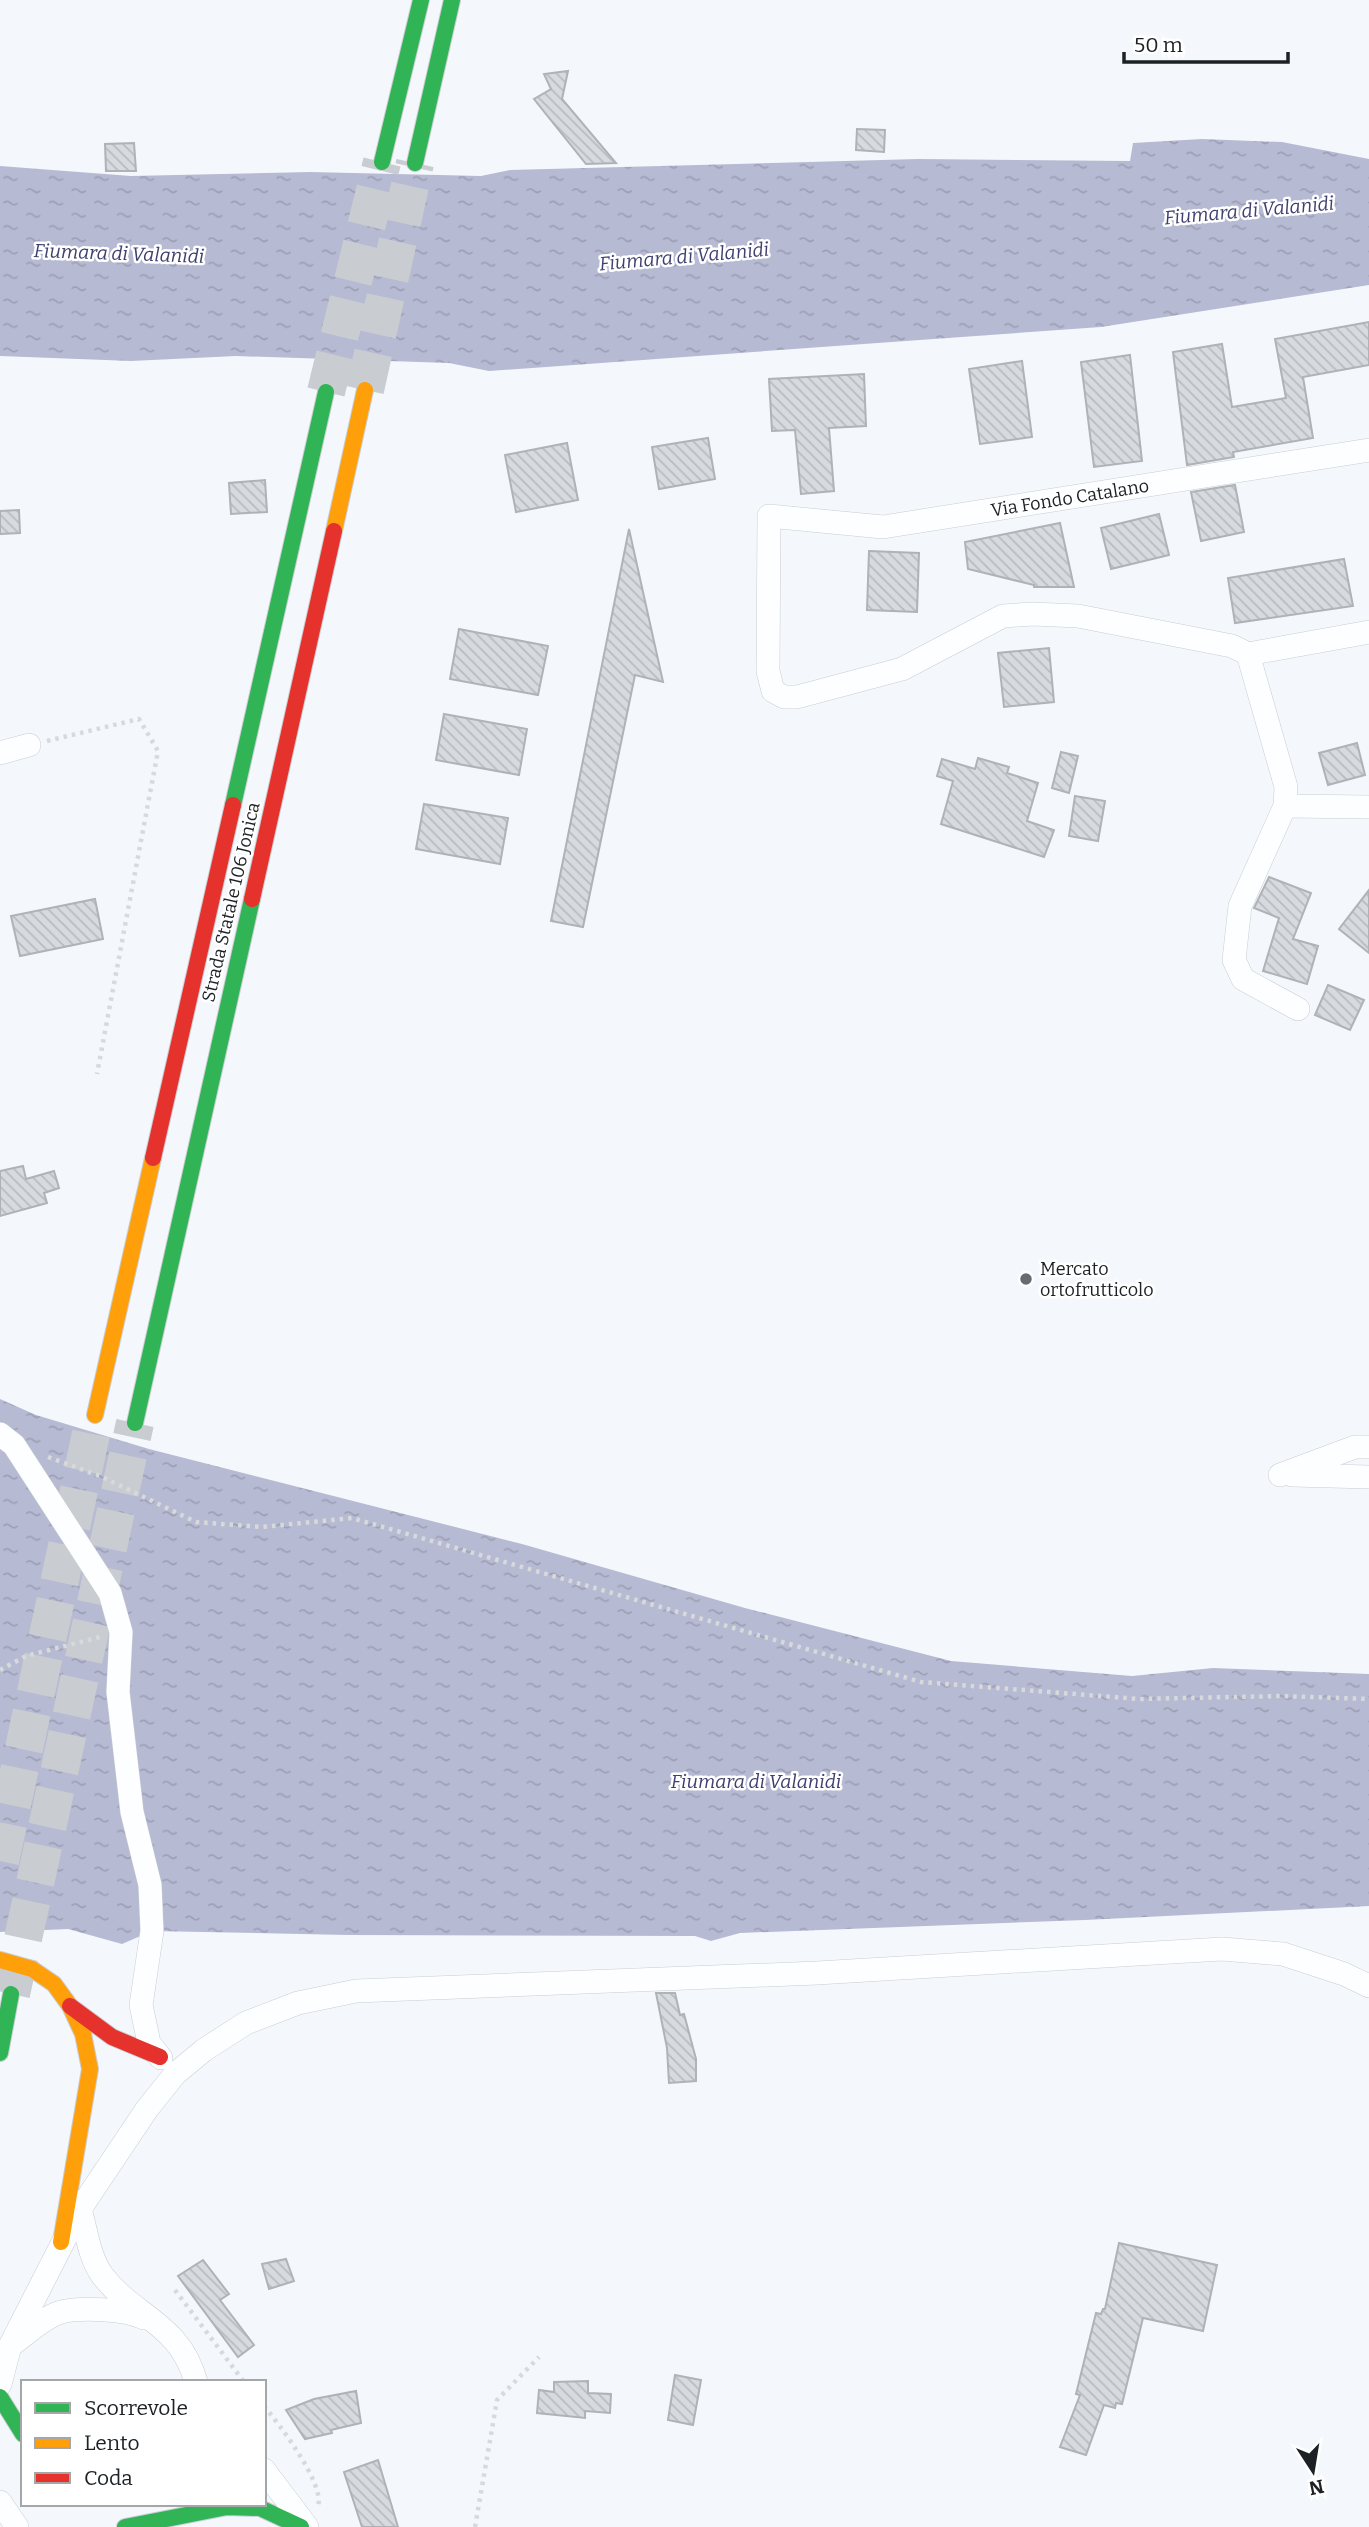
<svg xmlns="http://www.w3.org/2000/svg" width="1369" height="2527" font-family="Bitter,serif">
  <style>
    .water { fill: url(#water-ripples) }
    .building { fill: url(#building-back-hatch); stroke: #afb2b6; stroke-width: 2 }
    .lines { fill: none; stroke-linecap: round; stroke-linejoin: round }
    .highway-tunnel { stroke: #c9cdd1; stroke-width: 38; stroke-dasharray: 38 19; stroke-linecap: butt }
    .street-casing { stroke: #c9cdd1; stroke-width: 24 }
    .fast-casing { stroke: #c9cdd1; stroke-width: 18 }
    .slow-casing { stroke: #c9cdd1; stroke-width: 18 }
    .jam-casing { stroke: #c9cdd1; stroke-width: 18 }
    .path { stroke: #d8d9db; stroke-width: 4.5; stroke-dasharray: 3.5 5; stroke-linecap: butt }
    .street { stroke: #fdfeff; stroke-width: 23 }
    .fast { stroke: #30b455; stroke-width: 16 }
    .slow { stroke: #ff9f0a; stroke-width: 16 }
    .jam { stroke: #e5322d; stroke-width: 16 }
    .poi-dot { fill: #676c70; stroke: #fff; stroke-width: 2.5 }
    .labels { text-anchor: middle; stroke-width: 5; stroke-linejoin: round; paint-order: stroke }
    .street-label { font-size: 18px; fill: #1b2124; stroke: #fff }
    .poi-label { font-size: 18px; fill: #1b2124; stroke: #fff; text-anchor: start }
    .water-label { font-size: 19px; font-style: italic; fill: #3f406f; stroke: #fff }
  </style>
  <defs>
    <pattern id="water-ripples" width="26" height="14" patternUnits="userSpaceOnUse" patternTransform="scale(1.75)"><rect width="26" height="14" fill="#b7bad3"/><path d="M2 4q2-2 4 0t4 0M15 11q2-2 4 0t4 0" fill="none" stroke="#9da0b5"/></pattern>
    <pattern id="building-back-hatch" width="6" height="6" patternUnits="userSpaceOnUse" patternTransform="scale(1.75)"><rect width="6" height="6" fill="#d7dbe0"/><path d="M-1 5l2 2M0 0l6 6M5-1l2 2" fill="none" stroke="#b8bcc0"/></pattern>
  </defs>
  <rect width="100%" height="100%" fill="#f4f8fc"/>
  <g class="water">
    <path d="M1202,139L1282,142L1369,159V285L1101,327L489,371L449,363L236,356L131,361L0,356V166L131,176L310,172L481,176L510,170L918,159L1130,161L1133,143Z"/>
    <path d="M0,1399L36,1415L149,1449L522,1544L745,1608L951,1661L1132,1676L1213,1668L1369,1674V1906L1085,1920L740,1933L711,1941L695,1936L348,1935L152,1931L122,1944L68,1929L0,1932Z"/>
  </g>
  <g class="building">
    <path d="M568,71L562,99L616,163L586,164L534,99L551,89L544,74Z"/>
    <path d="M857,129L885,130L884,152L856,150Z"/>
    <path d="M134,143L136,171H106L105,144Z"/>
    <path d="M1369,322V365L1303,377L1313,438L1233,452L1234,457L1187,465L1173,352L1222,344L1232,407L1286,398L1275,339Z"/>
    <path d="M1130,355L1142,461L1094,467L1081,362Z"/>
    <path d="M1022,361L1032,437L980,444L969,369Z"/>
    <path d="M864,374L866,426L829,428L834,491L801,494L795,430L772,431L769,379Z"/>
    <path d="M708,438L715,479L659,489L652,447Z"/>
    <path d="M567,443L578,500L516,512L505,455Z"/>
    <path d="M265,480L267,512L231,514L229,483Z"/>
    <path d="M1235,485L1244,532L1201,541L1191,492Z"/>
    <path d="M19,510L20,533L0,534V511Z"/>
    <path d="M1159,514L1169,555L1111,569L1101,528Z"/>
    <path d="M1060,523L1074,587H1034V585L968,569L965,542Z"/>
    <path d="M629,529L663,682L635,675L583,927L551,921Z"/>
    <path d="M869,551L919,553L917,612L867,610Z"/>
    <path d="M1344,559L1353,606L1235,623L1228,578Z"/>
    <path d="M459,629L548,646L538,695L450,679Z"/>
    <path d="M1049,648L1054,702L1004,707L998,653Z"/>
    <path d="M444,714L527,729L519,775L436,760Z"/>
    <path d="M1357,743L1365,775L1328,785L1319,753Z"/>
    <path d="M1061,752L1078,756L1069,793L1052,788Z"/>
    <path d="M978,758L1009,767L1007,773L1038,783L1027,821L1054,830L1044,857L941,824L953,781L937,776L942,759L975,769Z"/>
    <path d="M1075,796L1105,801L1098,841L1069,836Z"/>
    <path d="M424,804L508,818L500,864L416,849Z"/>
    <path d="M1269,877L1311,893L1293,939L1318,946L1307,984L1263,971L1279,918L1254,908Z"/>
    <path d="M1369,890V953L1339,929Z"/>
    <path d="M95,899L103,939L20,956L11,916Z"/>
    <path d="M1328,985L1364,1000L1350,1030L1315,1015Z"/>
    <path d="M23,1166L26,1179L54,1171L59,1188L44,1193L47,1203L0,1216V1171Z"/>
    <path d="M656,1993H675L680,2015L684,2014L696,2059V2081L669,2083L667,2048Z"/>
    <path d="M1119,2243L1217,2265L1203,2331L1143,2318L1122,2404L1116,2403L1115,2408L1104,2405L1086,2455L1060,2447L1080,2395L1076,2394L1096,2313L1101,2314L1103,2309H1105Z"/>
    <path d="M286,2259L294,2281L269,2289L262,2264Z"/>
    <path d="M203,2260L229,2294L220,2300L254,2345L238,2357L178,2276Z"/>
    <path d="M675,2375L701,2380L693,2425L668,2420Z"/>
    <path d="M588,2381V2393L611,2394L610,2413L585,2411V2418L537,2413L539,2390L554,2392V2382Z"/>
    <path d="M356,2391L361,2423L331,2430L332,2433L305,2439L286,2410L314,2399Z"/>
    <path d="M378,2460L398,2527H362L344,2472Z"/>
  </g>
  <g class="lines">
    <g class="highway-tunnel">
      <path d="M365,390L415,163"/>
      <path d="M326,392L382,162"/>
      <path d="M0,1861L95,1415"/>
      <path d="M11,1994L135,1423"/>
    </g>
    <defs>
      <g id="street">
        <path d="M1248,654L1369,632"/>
        <path d="M0,753L29,745"/>
        <path d="M1285,806L1369,807"/>
        <path d="M1298,1009L1243,979L1234,960L1240,906L1285,806L1286,787L1248,654L1232,646L1078,616L1033,614L1003,616L902,669L797,697H784L773,691L768,671L769,516L883,527L1369,450"/>
        <path d="M0,1434L14,1445L110,1593L121,1632L118,1692L132,1812L150,1885L152,1931L141,2005L149,2043L161,2058"/>
        <path d="M1280,1475L1355,1447H1369"/>
        <path d="M1292,1475L1369,1477"/>
        <path d="M80,2209C86,2229 89,2257 102,2275C135,2318 180,2323 196,2382"/>
        <path d="M14,2343C28,2333 44,2317 61,2312C82,2307 125,2309 144,2318"/>
        <path d="M0,2384L10,2346L80,2209L147,2109L175,2074L204,2050L246,2023L298,2003L356,1991L817,1973L1222,1949L1283,1954L1344,1974L1369,1986"/>
        <path d="M264,2470L307,2527"/>
        <path d="M0,2502L17,2527"/>
      </g>
      <g id="fast">
        <path d="M382,162L421,0"/>
        <path d="M415,163L452,0"/>
        <path d="M233,805L326,392"/>
        <path d="M135,1423L252,899"/>
        <path d="M0,2053L11,1994"/>
        <path d="M0,2397L23,2434"/>
        <path d="M125,2527L227,2507L260,2508L301,2527"/>
      </g>
      <g id="slow">
        <path d="M334,531L365,390"/>
        <path d="M95,1415L153,1158"/>
        <path d="M0,1960L32,1969L54,1984L70,2006L83,2034L90,2069L61,2242"/>
      </g>
      <g id="jam">
        <path d="M252,899L334,531"/>
        <path d="M153,1158L233,805"/>
        <path d="M70,2006L112,2037L160,2057"/>
      </g>
    </defs>
    <use href="#street" class="street-casing"/>
    <use href="#fast" class="fast-casing"/>
    <use href="#slow" class="slow-casing"/>
    <use href="#jam" class="jam-casing"/>
    <g class="path">
      <path d="M47,741L139,719L158,751L97,1074"/>
      <path d="M48,1457L100,1476L196,1522L262,1527L352,1518L921,1682L1139,1699L1281,1696L1369,1699"/>
      <path d="M0,1670L26,1656L100,1637"/>
      <path d="M175,2290L244,2382"/>
      <path d="M264,2406C279,2424 325,2484 318,2506"/>
      <path d="M475,2527L497,2400L539,2357"/>
    </g>
    <use href="#street" class="street"/>
    <use href="#fast" class="fast"/>
    <use href="#slow" class="slow"/>
    <use href="#jam" class="jam"/>
  </g>
  <circle class="poi-dot" cx="1026" cy="1279" r="7"/>
  <g class="labels">
    <g class="street-label">
      <text transform="translate(1070 498) rotate(-9)" y="6">Via Fondo Catalano</text>
      <text transform="translate(231 902) rotate(-77)" y="6">Strada Statale 106 Jonica</text>
    </g>
    <g class="poi-label">
      <text x="1040" y="1275">Mercato<tspan x="1040" dy="21">ortofrutticolo</tspan></text>
    </g>
    <g class="water-label">
      <text transform="translate(1249 210) rotate(-5)" y="7">Fiumara di Valanidi</text>
      <text transform="translate(119 253) rotate(2)" y="7">Fiumara di Valanidi</text>
      <text transform="translate(684 256) rotate(-5)" y="7">Fiumara di Valanidi</text>
      <text x="756" y="1788">Fiumara di Valanidi</text>
    </g>
  </g>
  <rect x="21" y="2380" width="245" height="126" fill="#ffffff" stroke="#a4a6a7" stroke-width="2"/>
  <rect x="35" y="2403" width="35" height="10" fill="#30b455" stroke="#a4a6a7" stroke-width="2"/>
  <text x="84" y="2415" font-size="21" fill="#1b2124">Scorrevole</text>
  <rect x="35" y="2438" width="35" height="10" fill="#ff9f0a" stroke="#a4a6a7" stroke-width="2"/>
  <text x="84" y="2450" font-size="21" fill="#1b2124">Lento</text>
  <rect x="35" y="2473" width="35" height="10" fill="#e5322d" stroke="#a4a6a7" stroke-width="2"/>
  <text x="84" y="2485" font-size="21" fill="#1b2124">Coda</text>
  <g transform="translate(1313 2471) rotate(168)" stroke="#ffffff" stroke-width="5" paint-order="stroke">
  <path d="M0-5L12 26L0 18L-12 26Z" fill="#1b2124"/>
  <text y="-10" font-size="19" font-weight="bold" text-anchor="middle" fill="#1b2124">N</text>
  </g>
  <path d="M1124 52v10h164v-10" fill="none" stroke="#1b2124" stroke-width="3.5"/>
  <text x="1134" y="52" font-size="21" fill="#1b2124" stroke="#ffffff" stroke-width="5" paint-order="stroke">50 m</text>
</svg>
